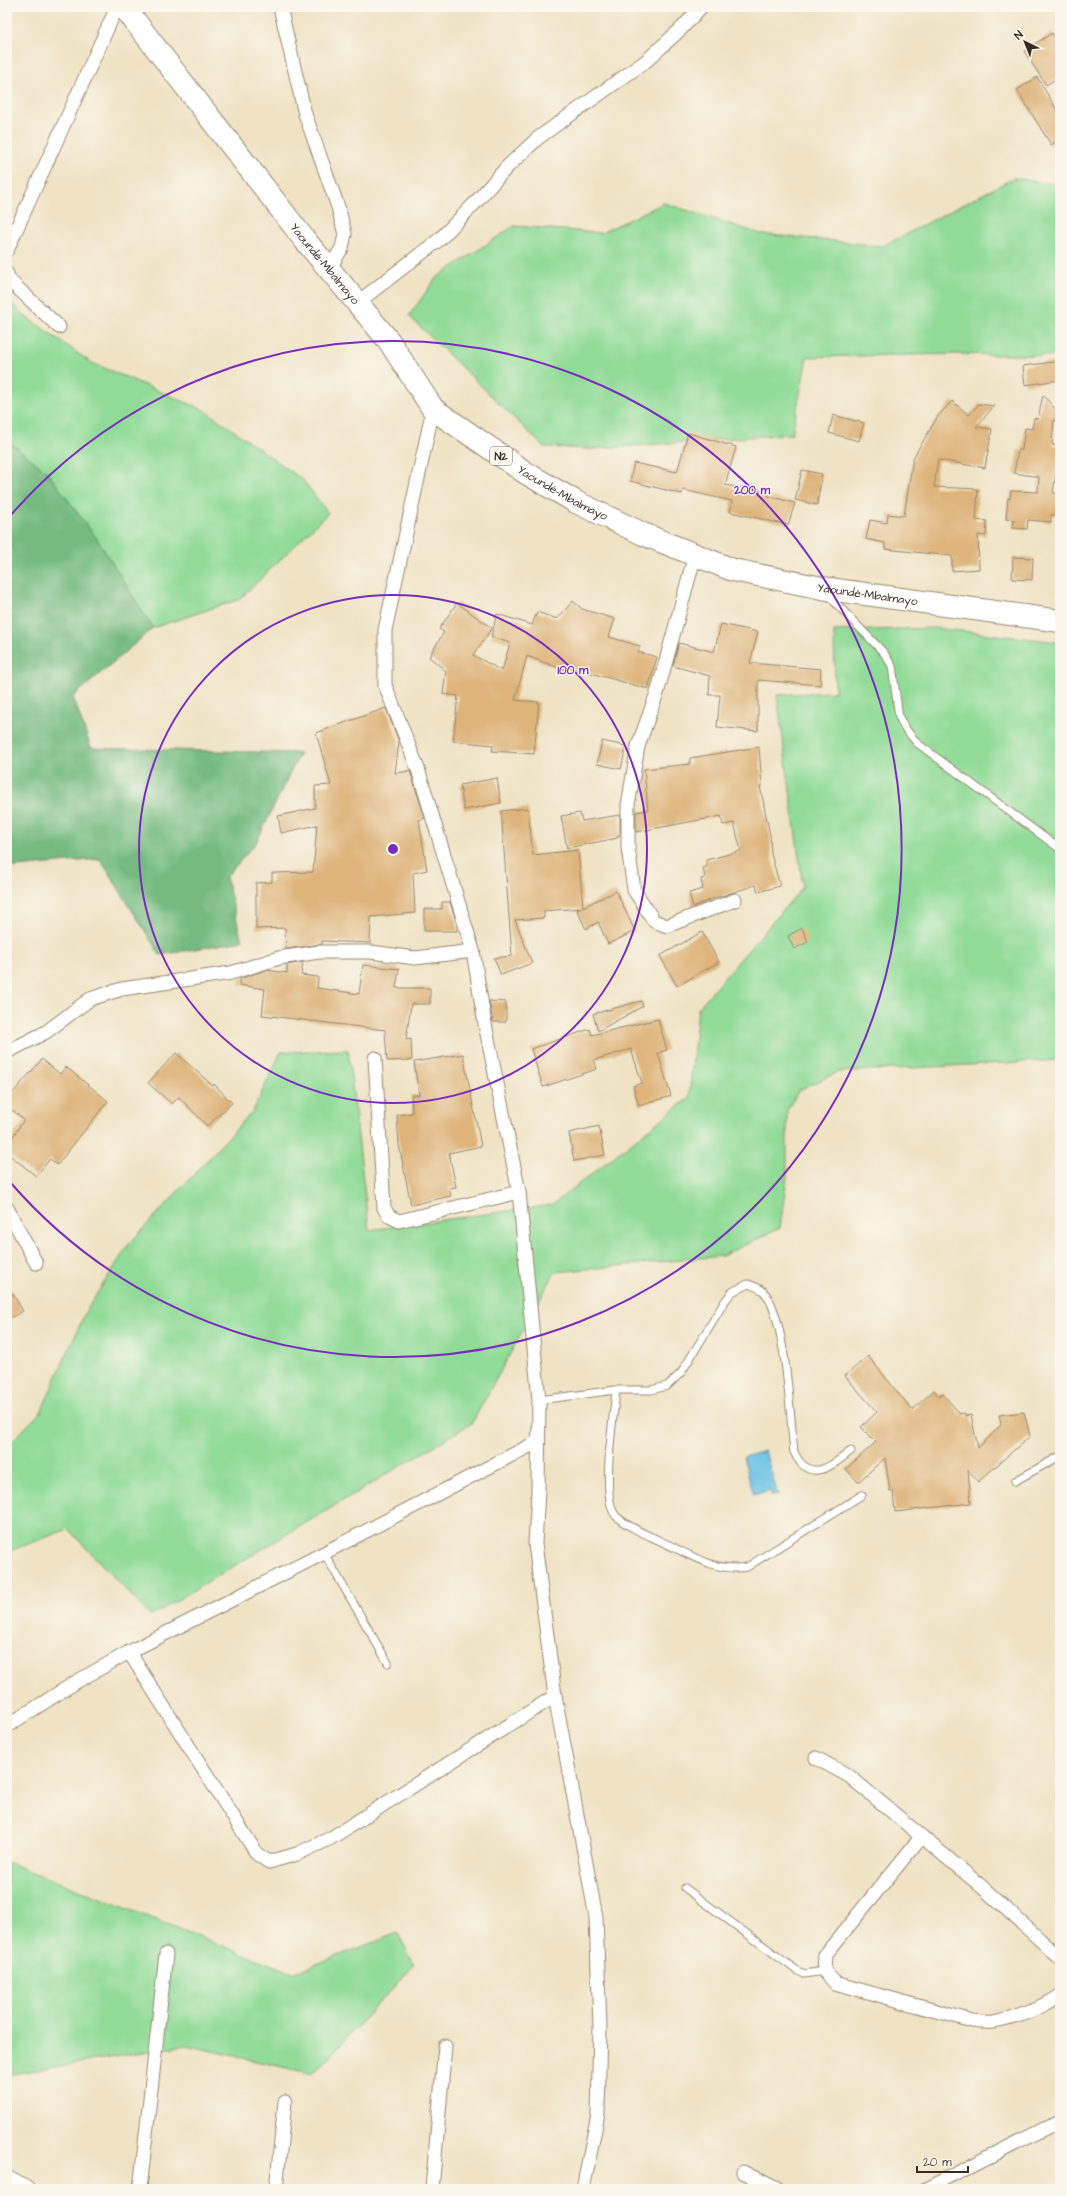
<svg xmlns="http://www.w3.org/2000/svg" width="1067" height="2196" font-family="'Architects Daughter',sans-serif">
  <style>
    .green { fill: #90db97; stroke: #66825a }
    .forest { fill: #74bb80; stroke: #58724f }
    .water { fill: #67c1e5; stroke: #517682 }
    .building { fill: #deb47a }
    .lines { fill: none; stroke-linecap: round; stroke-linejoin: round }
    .service-casing { stroke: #958671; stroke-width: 9 }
    .minor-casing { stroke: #958671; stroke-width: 15 }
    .trunk-casing { stroke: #958671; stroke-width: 24 }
    .service { stroke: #fff; stroke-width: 7 }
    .minor { stroke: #fff; stroke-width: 13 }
    .trunk { stroke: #fff; stroke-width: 22 }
    .ring { fill: none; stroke: #7b2cbf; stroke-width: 2 }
    .labels { text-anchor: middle; stroke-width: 3; stroke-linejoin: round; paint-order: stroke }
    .shield { fill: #fbf7ec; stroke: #75685c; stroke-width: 1 }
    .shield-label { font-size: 11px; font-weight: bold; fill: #3b2a1e }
    .street-label { font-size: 12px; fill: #3b2a1e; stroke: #fbf7ec }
    .centre { fill: #7b2cbf; stroke: #fbf7ec; stroke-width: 2 }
    .ring-label { font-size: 12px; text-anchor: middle; font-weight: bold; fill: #7b2cbf; stroke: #fbf7ec; stroke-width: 3; stroke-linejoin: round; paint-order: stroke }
  </style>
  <rect width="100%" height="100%" fill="#fbf7ec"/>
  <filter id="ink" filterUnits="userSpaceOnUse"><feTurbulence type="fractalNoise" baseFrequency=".025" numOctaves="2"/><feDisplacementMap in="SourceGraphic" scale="8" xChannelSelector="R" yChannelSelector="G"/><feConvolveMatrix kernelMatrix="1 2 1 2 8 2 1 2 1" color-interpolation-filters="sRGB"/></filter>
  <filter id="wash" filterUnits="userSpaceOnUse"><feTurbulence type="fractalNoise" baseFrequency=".012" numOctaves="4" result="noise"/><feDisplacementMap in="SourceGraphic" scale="16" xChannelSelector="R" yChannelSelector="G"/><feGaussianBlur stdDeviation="0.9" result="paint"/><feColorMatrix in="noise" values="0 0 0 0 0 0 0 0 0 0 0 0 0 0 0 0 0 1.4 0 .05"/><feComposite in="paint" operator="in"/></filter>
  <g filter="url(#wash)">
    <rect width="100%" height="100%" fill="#efe3c4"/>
    <g class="green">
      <path d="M1014,178L1060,185V356L955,354L807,357L792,434L591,449L544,447L409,316L436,278L514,226L601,233L664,203L761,234L883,246Z"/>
      <path d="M7,298L22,314L90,362L206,411L303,480L328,513L240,599L153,628L97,539L47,472L7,440Z"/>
      <path d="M934,628L1060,642V1060L838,1072L799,1090L787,1110V1176L780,1228L722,1256L555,1272L472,1423L151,1616L68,1529L7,1552V1446L41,1412L86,1311L129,1244L253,1111L281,1052L348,1050L369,1230L552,1205L689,1098L698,1008L803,887L777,695L835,692L834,631Z"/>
      <path d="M7,1862L293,1973L398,1933L414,1965L313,2074L186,2045L7,2075Z"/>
    </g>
    <path class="forest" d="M7,440L47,472L97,539L153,628L73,697L91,748L300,753L256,843L226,877L242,941L160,955L100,859L7,868Z"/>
    <path class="water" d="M765,1451L778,1495L772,1496L770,1490L754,1495L743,1457Z"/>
    <g id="blocks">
      <g class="building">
        <path d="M1052,33L1060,45V76L1046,85L1024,51Z"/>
        <path d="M1037,77L1060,115V139L1051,145L1017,90Z"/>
        <path d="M1060,361V380L1025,385L1023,366Z"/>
        <path d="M1043,395L1060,414V421L1054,420L1052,445L1060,446L1053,493H1060L1059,515H1051V522L1028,520L1027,529L1013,528L1014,520L1006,519L1008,498L1010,499L1011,491L1038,492L1039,477L1014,473L1018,450H1022L1025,428L1032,429L1034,418L1038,419Z"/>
        <path d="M952,401L969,415L979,404L994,406L976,427L992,429L985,468L938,460L934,487L978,489L976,520L987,521L986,536L978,535L979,569L952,571V556L885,549V543L866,539L870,520L887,523L888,514L904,516L913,458L938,416Z"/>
        <path d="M833,415L864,423L859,441L829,433Z"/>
        <path d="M688,433L736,447L725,485L768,493V496L795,503L788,525L730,512L732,501L683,490L682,494L630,481L634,463L677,472Z"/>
        <path d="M802,470L822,474L817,505L795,500Z"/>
        <path d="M1013,557L1033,558L1032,580L1012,579Z"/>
        <path d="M573,601L582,609L615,619L609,637L640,646L638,652L657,657L648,689L566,666L564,670L527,656L515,700L539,702L534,754L492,751L493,745L453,741L458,696L443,694L446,671L429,657L444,632L439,629L457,603L492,628L473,655L502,671L510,643L491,637L497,614L532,625L537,612L557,619Z"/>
        <path d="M721,624L758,632L750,663L821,669L820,685L758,680V731L717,727L720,695H709L710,676L673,666L679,643L714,652Z"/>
        <path d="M386,708L399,742L395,773L410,771L425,818L419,820L427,870L413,873L415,913L371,917L370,943L322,941V944L286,949L285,928L256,929V883L272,882V873L313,872L317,825L281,833L278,816L315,808V786L331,785L316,733Z"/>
        <path d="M602,741L626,746L621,769L597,764Z"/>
        <path d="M759,747L762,786H760L770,835L771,854L780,886L758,892L756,885L712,899L693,907L689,893L703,889L701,879L705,878L703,868L707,867L706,860L741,851L734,823L723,825L721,816L636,832V812L648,810L644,769L690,764V758Z"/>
        <path d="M497,778L501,803L464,810L460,785Z"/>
        <path d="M528,808L533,855L578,850L583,907L616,891L635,931L608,944L598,922L586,929L577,910L582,908L544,911V918L515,920L532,963L501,975L494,958L512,956L501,811Z"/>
        <path d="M580,813L582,821L620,815V835L617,836L618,838L567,848L561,816Z"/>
        <path d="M442,902H450L457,924V931H424V909H442Z"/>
        <path d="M802,928L808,942L794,949L788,936Z"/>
        <path d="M702,932L719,962L677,986L660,956Z"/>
        <path d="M303,962L301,975L318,977L317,988L359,994L363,965L399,969L396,988H430V1004H411L406,1040L411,1039L412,1060L387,1061L385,1030L262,1015L265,989L239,985L240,979L266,970L287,973V965Z"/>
        <path d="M489,1001L506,1002V1022H493Z"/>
        <path d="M641,1001L643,1006L598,1031L593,1014Z"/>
        <path d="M658,1019L667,1050L658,1053L671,1096L639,1106L633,1086L642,1083L631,1049L594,1060L597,1069L543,1087L531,1049L590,1029L592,1035Z"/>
        <path d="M176,1053L213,1086L214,1084L232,1103L207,1126L179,1097L172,1104L148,1083Z"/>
        <path d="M463,1054L481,1146L449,1153L456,1187L449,1188L451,1196L411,1205L399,1145L397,1115L412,1113L411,1095H419L414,1062Z"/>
        <path d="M42,1059L60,1074L66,1067L108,1101L57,1165L50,1159L36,1176L7,1153V1145L24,1120L7,1106V1100Z"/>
        <path d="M599,1126L605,1155L574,1161L569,1133Z"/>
        <path d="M7,1284L23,1311L7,1320Z"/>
        <path d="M868,1356L912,1410L934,1390L939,1396L942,1393L960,1414L965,1413V1416L971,1415L978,1448L1001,1425L999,1415L1024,1412L1030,1436L978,1482L968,1470L971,1503L895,1512L893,1491H890L885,1458L858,1482L846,1469L876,1442L861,1427L877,1412L845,1376Z"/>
      </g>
    </g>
  </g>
  <g filter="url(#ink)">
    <use href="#blocks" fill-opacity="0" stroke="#958671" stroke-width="1"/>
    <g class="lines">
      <defs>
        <g id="service">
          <path d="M827,594L884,653L892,666L899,717L904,727L917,743L1060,849"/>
          <path d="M616,1390C614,1415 600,1499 616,1516C629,1529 658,1539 675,1548C697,1559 721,1572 747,1567L862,1495"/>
          <path d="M539,1400L616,1390H651L667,1386L681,1373L725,1301L732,1292L748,1284C753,1286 761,1288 764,1292C786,1316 790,1417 794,1452C809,1485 832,1466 851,1451"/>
          <path d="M1015,1481L1060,1456"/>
          <path d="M324,1553L388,1663"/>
          <path d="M685,1888L796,1970L804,1974L824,1971"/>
        </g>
        <g id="minor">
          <path d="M280,7L305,114L338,207L345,234L342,248L329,269"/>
          <path d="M7,250L117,7"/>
          <path d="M7,274L9,280L59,327"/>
          <path d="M357,303L440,239L476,202L507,167L538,138L646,61L682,28L701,7"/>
          <path d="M433,409L385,630V685L418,769L473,951L485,1024L519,1192L539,1400L538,1491L535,1544L555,1696L596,1917L600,2027L598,2114L583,2189"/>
          <path d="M695,555L658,690L638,746L628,805V847L634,890L654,921L667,926L735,900"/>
          <path d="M7,1052L46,1032L90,999L122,989L231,973L279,958L319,952H371L415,958L473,951"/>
          <path d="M375,1058L384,1208L389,1216L399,1221L519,1192"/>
          <path d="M7,1208L36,1263"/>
          <path d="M129,1652L257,1854L269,1862L297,1854L331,1838L555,1696"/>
          <path d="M7,1726L76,1682L129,1652L324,1553L537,1442"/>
          <path d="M816,1758L849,1776L981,1886L1060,1958"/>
          <path d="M921,1837L825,1955L824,1971L835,1983L972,2021C979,2022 987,2023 994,2022C1016,2018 1042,2008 1060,1995"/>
          <path d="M743,2172L777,2189"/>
          <path d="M7,2177L29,2189"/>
          <path d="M140,2189L166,1954"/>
          <path d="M276,2189L285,2102"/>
          <path d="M432,2189L445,2046"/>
          <path d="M926,2189L1060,2121"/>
        </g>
        <g id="trunk">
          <path id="s1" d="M124,7L304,239L389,341L433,409L526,473L576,502L643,534L733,570L822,588L1060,621"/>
        </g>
      </defs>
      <use href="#service" class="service-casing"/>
      <use href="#minor" class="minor-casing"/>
      <use href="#trunk" class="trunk-casing"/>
      <use href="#service" class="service"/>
      <use href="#minor" class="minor"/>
      <use href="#trunk" class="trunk"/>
    </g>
  </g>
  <g class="ring">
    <circle cx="393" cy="849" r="254"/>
    <path d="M10 516A508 508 0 1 1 10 1182"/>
  </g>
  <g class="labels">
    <rect class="shield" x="490" y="447" width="22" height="18" rx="3"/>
    <g class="shield-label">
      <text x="501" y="460">N2</text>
    </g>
    <g class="street-label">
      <text dy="4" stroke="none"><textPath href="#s1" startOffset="326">Yaoundé-Mbalmayo</textPath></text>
      <text dy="4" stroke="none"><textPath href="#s1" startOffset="662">Yaoundé-Mbalmayo</textPath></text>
      <text dy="4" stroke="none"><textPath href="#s1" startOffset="986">Yaoundé-Mbalmayo</textPath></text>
    </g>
  </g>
  <circle cx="393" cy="849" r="6" class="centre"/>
  <g class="ring-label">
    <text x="752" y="494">200 m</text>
    <text x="573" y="674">100 m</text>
  </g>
  <rect width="1067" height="2196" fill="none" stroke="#fbf7ec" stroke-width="24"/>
  <g transform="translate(1025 42) rotate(317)" stroke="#fbf7ec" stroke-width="3" paint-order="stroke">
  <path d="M0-3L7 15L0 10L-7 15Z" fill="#3b2a1e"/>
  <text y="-6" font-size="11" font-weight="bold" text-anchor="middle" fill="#3b2a1e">N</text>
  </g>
  <path d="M917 2166v6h51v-6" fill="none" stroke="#3b2a1e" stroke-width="2"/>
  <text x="923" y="2166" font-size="12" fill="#3b2a1e" stroke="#fbf7ec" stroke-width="3" paint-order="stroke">20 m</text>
</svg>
